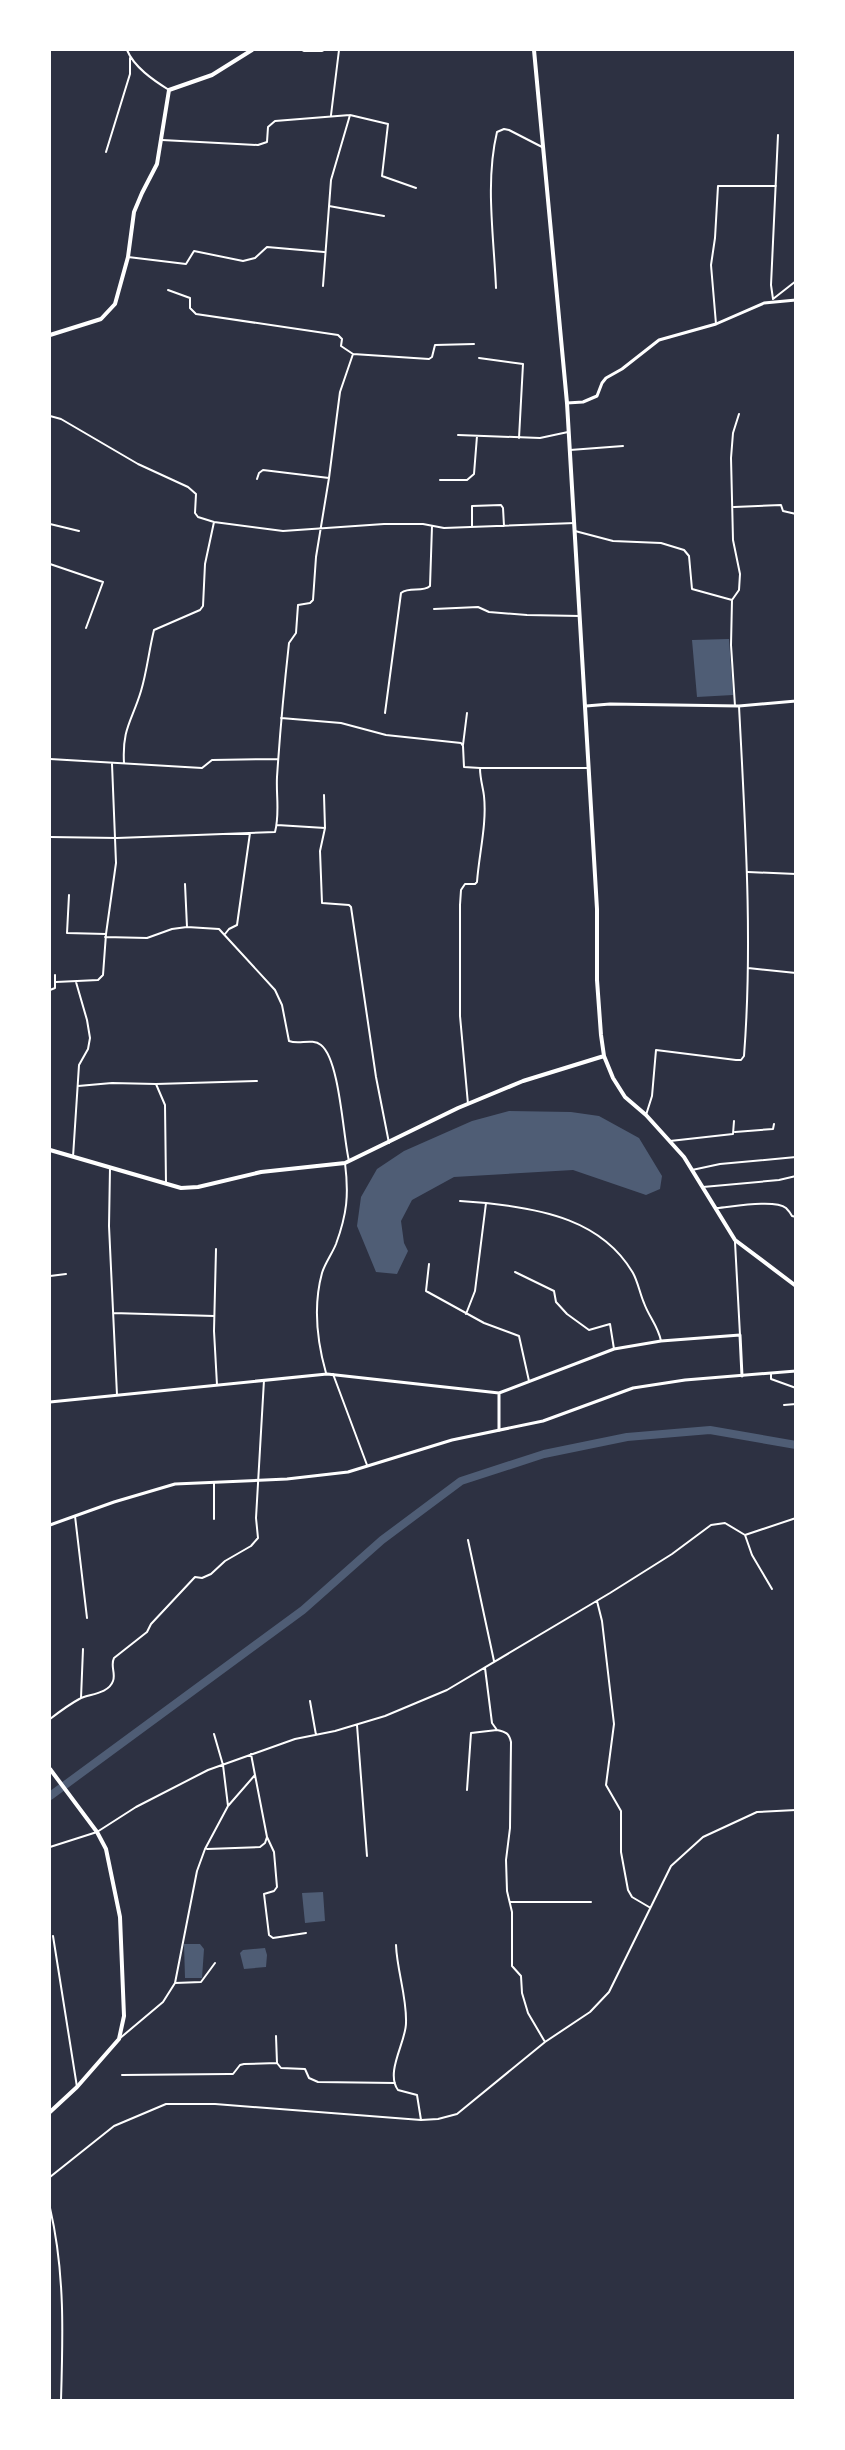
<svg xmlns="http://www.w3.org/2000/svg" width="845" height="2450" font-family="Mulish,sans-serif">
	<rect width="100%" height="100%" fill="#2d3142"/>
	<path fill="#4f5d75" d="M 729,639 L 733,695 L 697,697 L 692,640 Z
		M 509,1111 L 571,1112 L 599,1116 L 639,1138 L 662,1176 L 660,1189 L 646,1195 L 573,1170 L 454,1177 L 412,1200 L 401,1221 L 404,1243 L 408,1251 L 397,1274 L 376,1272 L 357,1226 L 361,1197 L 377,1169 L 404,1151 L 472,1121 Z
		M 323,1892 L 325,1921 L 305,1923 L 302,1893 Z
		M 184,1944 L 200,1944 L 204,1949 L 202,1978 L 185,1978 Z
		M 265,1948 L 267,1955 L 266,1967 L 244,1969 L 240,1953 L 243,1950 Z"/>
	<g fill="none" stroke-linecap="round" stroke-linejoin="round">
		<path stroke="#4f5d75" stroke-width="8" d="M 50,1796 L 303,1610 L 382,1540 L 461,1481 L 544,1454 L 627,1437 L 710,1430 L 796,1445"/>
		<path stroke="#fff" stroke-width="2" d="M 127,50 C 134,67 153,80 169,90
			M 331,115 L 339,50
			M 162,140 L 258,145 L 267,142 L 268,127 L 275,121 L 350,115 L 388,124 L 382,176 L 416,188
			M 106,152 L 130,74 L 130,58
			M 329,206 L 384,216
			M 128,257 L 186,264 L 194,251 L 243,261 L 255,258 L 267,247 L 324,252
			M 323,286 L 331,180 L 350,115
			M 496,288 C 494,238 485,182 497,132 L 504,129 L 509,130 L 544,148
			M 168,290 L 190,298 L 190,308 L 196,314 L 338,335 L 342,339 L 341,346 L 353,354 L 429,359 L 432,357 L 435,345 L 474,344
			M 773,299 L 771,285 L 778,135
			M 773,299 L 796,281
			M 716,324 L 711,265 L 715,238 L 718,186 L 776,186
			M 479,358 L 523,364 L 519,438
			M 50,416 L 61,419 L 138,464 L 188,487 L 196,494 L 195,513 L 198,517 L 214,522 L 283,531 L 384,524 L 423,524 L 444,528 L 575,523
			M 458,435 L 540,438 L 568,432
			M 570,450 L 623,446
			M 257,479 L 259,473 L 263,470 L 329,478
			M 440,480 L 467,480 L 474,474 L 477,436
			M 734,507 L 781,505 L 783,511 L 796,514
			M 50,524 L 79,531
			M 472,527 L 472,506 L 501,505 L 503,508 L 504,526
			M 575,531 L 613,541 L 661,543 L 684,550 L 689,556 L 692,589 L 732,600
			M 50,564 L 103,582 L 86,628
			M 434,609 L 478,607 L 489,612 L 527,615 L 580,616
			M 735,706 L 731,645 L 732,600 L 739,590 L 740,574 L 733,540 L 731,458 L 733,433 L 739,414
			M 385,713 L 401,593 C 410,586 422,593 430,586 L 432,526
			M 281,718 L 341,723 L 386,735 L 461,743 L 463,746 L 464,767 L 480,768
			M 463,745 L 467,713
			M 50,759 L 202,768 L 212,760 L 278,759
			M 124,763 C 122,728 132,721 141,691 C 147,671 149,650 154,630 L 200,610 L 203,606 L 205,564 L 214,522
			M 324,795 L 325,828 L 320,851 L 322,903 L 349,905 L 351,907 L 376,1077 L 389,1143
			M 50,820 L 50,809
			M 277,825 L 325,828
			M 50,837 L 117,838 L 275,832 C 280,813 276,796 277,777 C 280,732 284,688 289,643 L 296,633 L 298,605 L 310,603 L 313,600 L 316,557 L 329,478 L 337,415 L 340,392 L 353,354
			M 748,872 L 796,874
			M 185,884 L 187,927
			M 69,895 L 67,933 L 106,934
			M 225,934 L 229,929 L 237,925 L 250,833
			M 105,937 L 147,938 L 172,929 L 187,927 L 219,929 L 275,990 L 282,1005 L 289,1041 C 299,1045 312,1038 321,1045 C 340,1060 343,1137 349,1161
			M 748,968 L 796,973
			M 56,982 L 98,980 L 103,975 L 106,934 L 116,863 L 112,764
			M 50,990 L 55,988 L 55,975
			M 156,1084 L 257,1081
			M 78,1086 L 112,1083 L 156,1084 L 165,1105 L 166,1184
			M 468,1104 L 460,1016 L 460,905 L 461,890 L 465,884 L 475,884 L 477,882 C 479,854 487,824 484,796 C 483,787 480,779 480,768 L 589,768
			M 646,1115 L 652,1096 L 656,1050 L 736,1060 L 741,1060 L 744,1056 C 753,940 745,823 739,706
			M 735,1132 L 773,1129 L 774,1124
			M 670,1141 L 733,1134 L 734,1121
			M 73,1157 L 79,1065 L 88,1049 L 90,1038 L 87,1020 L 76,982
			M 110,1168 L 109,1226 L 117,1395
			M 692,1170 L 720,1164 L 796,1157
			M 703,1187 L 779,1180 L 796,1176
			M 460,1201 L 486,1203
			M 717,1208 C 731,1207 775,1199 786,1208 C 788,1210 791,1214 792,1216 L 796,1217
			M 735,1242 L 740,1335
			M 216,1249 L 214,1331 L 217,1385
			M 429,1264 L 426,1291 L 484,1323 L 519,1336 L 529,1381
			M 515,1272 L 554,1291 L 556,1302 L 567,1314 L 589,1330 L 610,1324 L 614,1349
			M 50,1276 L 66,1274
			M 113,1313 L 214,1316
			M 466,1314 L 475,1291 L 486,1203 C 542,1209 602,1220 633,1273 C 638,1282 640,1294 644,1303 C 649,1317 658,1326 661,1341
			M 326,1373 C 317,1341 313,1306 322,1273 C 325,1263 332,1254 336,1244 C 347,1214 349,1195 345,1163
			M 771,1373 L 771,1379 L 796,1388
			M 333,1374 L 367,1465
			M 784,1405 L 796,1404
			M 75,1516 L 87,1618
			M 214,1519 L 214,1483
			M 745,1535 L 752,1555 L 772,1589
			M 468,1540 L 494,1661
			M 597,1601 L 602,1621 L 614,1724 L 606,1785 L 621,1811 L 621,1852 L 628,1890 L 632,1897 L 649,1907
			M 485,1668 L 492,1723 L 497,1730 C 506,1732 509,1733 511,1742 L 510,1828 L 506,1860 L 507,1891 L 512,1912 L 512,1966 L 521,1976 L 522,1993 L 528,2013 L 545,2042
			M 81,1698 L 83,1649
			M 310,1701 L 316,1735
			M 50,1719 C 59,1712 70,1704 81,1698 C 91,1694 109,1693 113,1681 C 116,1673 110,1666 114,1658 L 147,1632 L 151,1624 L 195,1577 L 202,1578 L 211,1574 L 225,1561 L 251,1546 L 258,1538 L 256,1518 L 264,1380
			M 357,1725 L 367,1856
			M 214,1734 L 223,1765 L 228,1806
			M 467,1790 L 471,1733 L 497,1730
			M 267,1837 L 274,1852 L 277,1887 L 274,1891 L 264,1894 L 269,1935 L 273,1938 L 306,1933
			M 50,1847 L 97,1832 L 136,1807 L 208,1770 L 295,1739 L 335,1731 L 385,1716 L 447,1690 L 610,1593 L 672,1554 L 711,1525 L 725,1523 L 745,1535 L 796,1518
			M 207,1849 L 260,1847 L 265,1843 L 267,1837 L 255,1775
			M 510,1902 L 591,1902
			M 53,1936 L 77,2087
			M 396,1945 C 397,1971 407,1997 406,2023 C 406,2042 385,2072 398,2090 L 417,2095 L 421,2120
			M 175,1983 L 201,1982 L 215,1963
			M 276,2036 L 277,2063 L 281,2068 L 305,2069 L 309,2078 L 318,2082 L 395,2083
			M 119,2039 L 163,2002 L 175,1983 L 197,1871 L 205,1849 L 228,1806 L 255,1775 L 251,1754
			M 122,2075 L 229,2074 L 233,2074 L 240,2065 L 244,2064 L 277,2063
			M 50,2177 L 114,2126 L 166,2104 L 215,2104 L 421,2120 L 438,2119 L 457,2114 L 545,2042 L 590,2012 L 609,1992 L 671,1866 L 703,1837 L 757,1812 L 796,1810
			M 50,2208 C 65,2272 63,2336 61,2400"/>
		<path stroke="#fff" stroke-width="3" d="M 567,403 L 583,402 L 597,396 L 602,383 L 606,378 L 622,369 L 659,340 L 716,324 L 764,303 L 796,300
			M 586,706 L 610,704 L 739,706 L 796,701
			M 50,1402 L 327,1374 L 499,1393 L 614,1349 L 661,1341 L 740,1335 L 742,1376
			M 499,1430 L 499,1393"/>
		<path stroke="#fff" stroke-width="3" d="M 50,1525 L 114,1502 L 175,1484 L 287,1479 L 348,1472 L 452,1440 L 543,1421 L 633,1388 L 685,1380 L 796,1371"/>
		<path stroke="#fff" stroke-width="4" d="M 304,50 L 322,50
			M 534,50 L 567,403 L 597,909 L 597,980 L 601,1035 L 604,1056 L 613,1078 L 625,1097 L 646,1115 L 684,1157 L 735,1240 L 796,1286
			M 50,335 L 101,319 L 115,304 L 128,257 L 134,212 L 142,193 L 157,164 L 169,90 L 212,75 L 252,50
			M 50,1150 L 181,1188 L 198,1187 L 261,1172 L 345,1163 L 458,1108 L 523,1081 L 604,1056
			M 50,1769 L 97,1832 L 106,1849 L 120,1917 L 124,2016 L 119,2039 L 77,2087 L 50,2112"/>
	</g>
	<rect width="845" height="2450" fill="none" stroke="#ffffff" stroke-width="102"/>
</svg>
